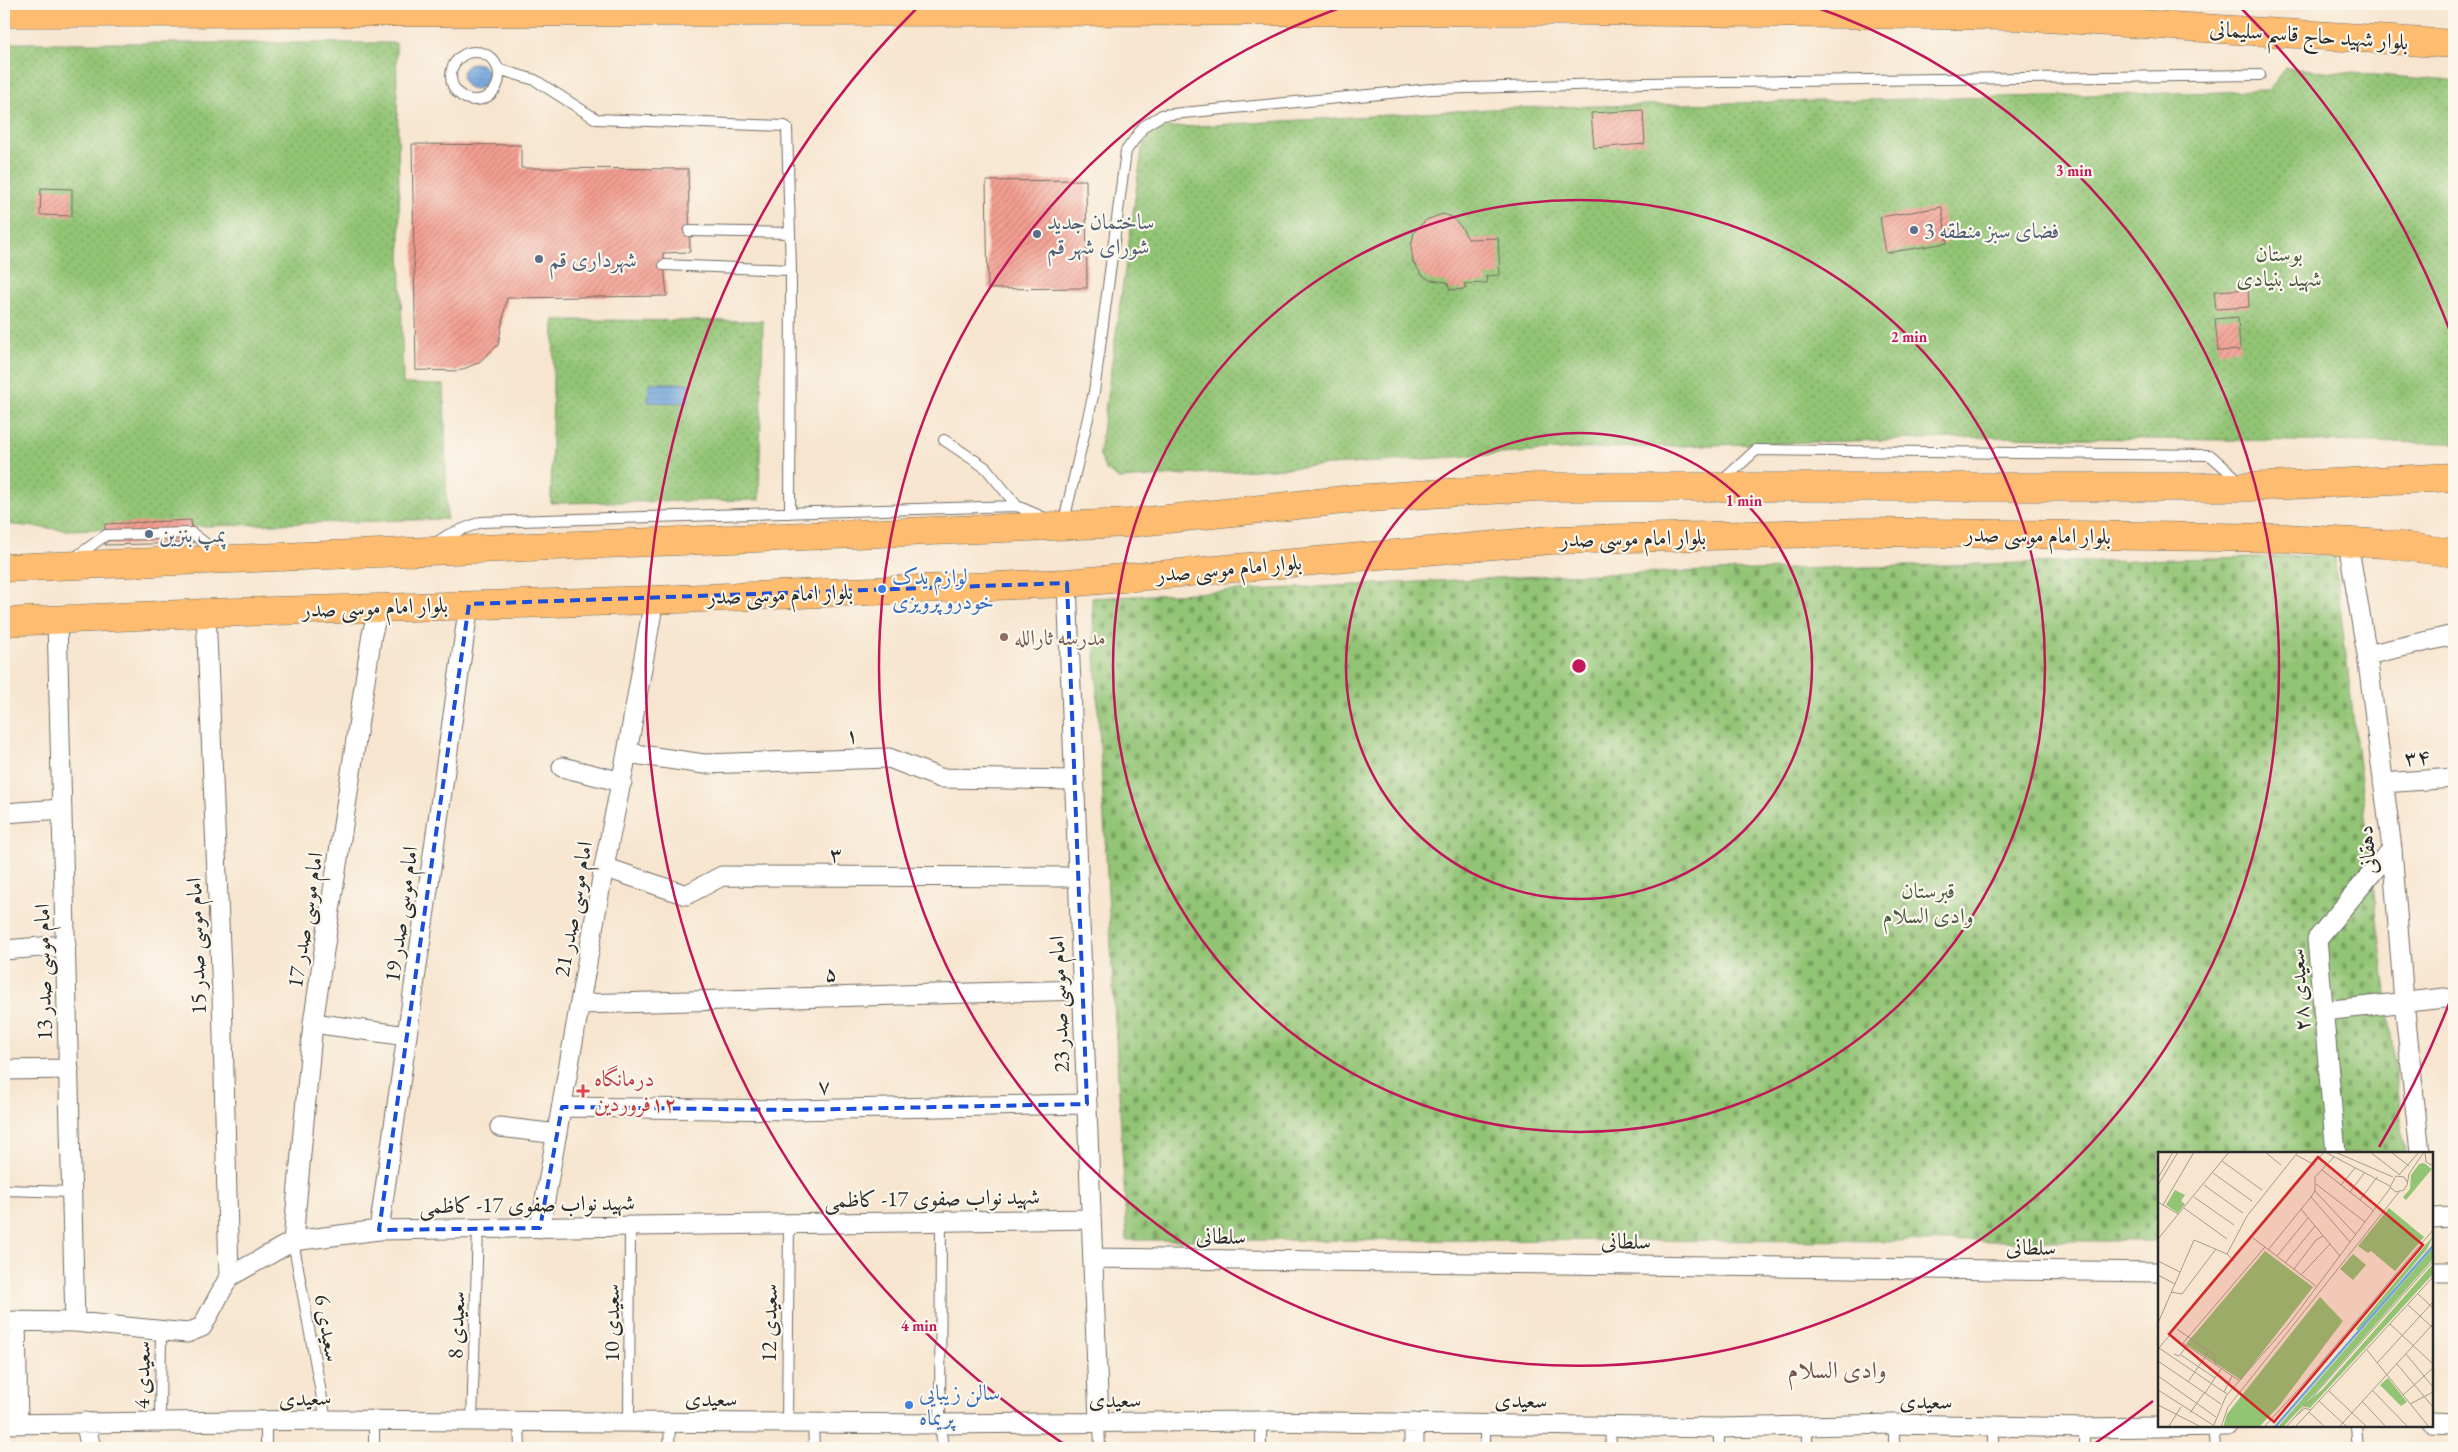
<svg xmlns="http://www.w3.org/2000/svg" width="2458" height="1452" font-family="'EB Garamond',Amiri,serif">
	<defs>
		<pattern id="cemetery-stones" width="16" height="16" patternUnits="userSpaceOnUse" patternTransform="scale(1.25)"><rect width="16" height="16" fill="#92c474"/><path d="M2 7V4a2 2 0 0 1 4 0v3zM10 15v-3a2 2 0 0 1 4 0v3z" fill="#779f5f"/></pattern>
		<pattern id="park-dots" width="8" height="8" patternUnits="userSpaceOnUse" patternTransform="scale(1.25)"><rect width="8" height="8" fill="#92c474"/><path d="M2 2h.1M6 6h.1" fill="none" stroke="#779f5f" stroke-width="1.8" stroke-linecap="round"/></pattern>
		<pattern id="water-rules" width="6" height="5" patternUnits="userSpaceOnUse" patternTransform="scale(1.25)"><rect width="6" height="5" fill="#70a4dd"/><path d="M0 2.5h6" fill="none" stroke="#5c86b3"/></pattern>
		<pattern id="building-hatch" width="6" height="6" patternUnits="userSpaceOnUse" patternTransform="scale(1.25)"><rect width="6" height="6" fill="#f49f92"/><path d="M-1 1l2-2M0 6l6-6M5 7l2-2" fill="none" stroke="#c68277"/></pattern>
	</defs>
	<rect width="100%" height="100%" fill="#fbf7ec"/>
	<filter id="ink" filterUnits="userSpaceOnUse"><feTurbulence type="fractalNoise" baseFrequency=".02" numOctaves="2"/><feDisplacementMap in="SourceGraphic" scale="10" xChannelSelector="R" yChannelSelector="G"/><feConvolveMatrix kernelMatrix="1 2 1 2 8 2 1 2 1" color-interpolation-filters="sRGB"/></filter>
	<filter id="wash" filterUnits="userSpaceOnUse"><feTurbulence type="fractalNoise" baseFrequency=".0096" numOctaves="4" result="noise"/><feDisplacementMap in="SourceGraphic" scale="20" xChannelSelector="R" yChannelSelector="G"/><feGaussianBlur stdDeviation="1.12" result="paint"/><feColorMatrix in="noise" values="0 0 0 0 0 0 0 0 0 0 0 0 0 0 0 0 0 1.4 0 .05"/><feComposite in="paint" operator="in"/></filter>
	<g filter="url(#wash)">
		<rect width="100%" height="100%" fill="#f7e5cf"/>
		<path fill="url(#cemetery-stones)" stroke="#5e7850" d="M 2334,555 L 2405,1153 L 2159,1153 L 2159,1241 L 1127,1240 L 1092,598 L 1559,575 Z"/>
		<path fill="url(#park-dots)" stroke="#5e7850" d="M 4,43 L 396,43 L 403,384 L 444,385 L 447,519 L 67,530 L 4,524 Z
			M 2286,68 L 2454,81 L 2454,443 L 1988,437 L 1576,449 L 1119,479 L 1105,469 L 1099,453 L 1142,149 L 1150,135 L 1163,128 L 1508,108 L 2268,91 Z
			M 554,320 L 763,321 L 759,500 L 551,503 Z"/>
		<path fill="url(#water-rules)" stroke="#4e6884" d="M462 76a13 13 0 1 1 26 0a13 13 0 1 1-26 0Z
			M 649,383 L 689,383 L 689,403 L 648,402 Z"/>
		<g id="blocks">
			<path fill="url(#building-hatch)" d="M 1643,110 L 1645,144 L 1594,148 L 1591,113 Z
				M 412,144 L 521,145 L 521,168 L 688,169 L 690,252 L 663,253 L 667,296 L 507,298 L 498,345 L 478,363 L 458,371 L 416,370 Z
				M 1086,180 L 1087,288 L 988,289 L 986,181 Z
				M 41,188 L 72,189 L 72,216 L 40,215 Z
				M 1942,207 L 1947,243 L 1886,253 L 1880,217 Z
				M 1443,214 L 1452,217 L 1462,228 L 1468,239 L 1498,238 L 1500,275 L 1486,276 L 1487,283 L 1464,284 L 1466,289 L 1450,290 L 1447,282 L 1430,280 L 1422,275 L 1413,262 L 1411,247 L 1414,232 L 1426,220 Z
				M 2248,289 L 2249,307 L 2216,309 L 2214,291 Z
				M 2238,317 L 2240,350 L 2218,351 L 2215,319 Z
				M 191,520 L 193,543 L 105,545 L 105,524 Z"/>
		</g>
	</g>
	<g filter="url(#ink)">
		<use href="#blocks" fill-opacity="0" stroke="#726c64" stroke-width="1"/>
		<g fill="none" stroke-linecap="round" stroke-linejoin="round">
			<g stroke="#726c64" stroke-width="12">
				<path id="service" d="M451 76a24 24 0 1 1 48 0a24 24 0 1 1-48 0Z
					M 498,69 L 535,80 L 596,119 L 785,126 L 787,128 L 791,270 L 790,513
					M 689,231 L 790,233
					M 664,265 L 791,270
					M 944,440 L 986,468 L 1017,506
					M 1721,482 L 1756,450 L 2210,455 L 2241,482
					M 1063,525 L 1094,392 L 1126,151 L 1144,126 L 1162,115 L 1431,89 L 1645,83 L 2260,75
					M 434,544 L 448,535 L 481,522 L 1017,506 L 1045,518
					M 74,558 L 106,535 L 192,533 L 219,554
					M 4,1190 L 72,1192
					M 941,1221 L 940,1424 L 943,1448
					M 293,1241 L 326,1420
					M 374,1420 L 374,1448
					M 160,1421 L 161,1330
					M 629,1421 L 630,1226
					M 1261,1421 L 1261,1448
					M 472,1422 L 478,1229
					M 787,1422 L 789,1224
					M 1099,1422 L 1100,1448
					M 266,1423 L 266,1448
					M 519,1423 L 520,1448
					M 813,1423 L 814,1448
					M 1485,1424 L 1485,1448
					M 1610,1425 L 1611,1448
					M 2213,1426 L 2215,1448
					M 2356,1426 L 2358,1448
					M 1807,1427 L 1807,1448
					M 1719,1428 L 1719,1448
					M 2084,1428 L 2084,1448
					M 669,1448 L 670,1422
					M 1894,1448 L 1894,1424
					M 1993,1448 L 1993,1426"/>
			</g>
			<g stroke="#726c64" stroke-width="21">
				<path id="minor" d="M 2348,543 L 2367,655 L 2392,849 L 2404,1002 L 2420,1153
					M 1067,583 L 1099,1422
					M 206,613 L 222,994 L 229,1277
					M 57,620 L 75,1322
					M 2367,655 L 2454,635
					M 627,753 L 704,764 L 889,758 L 940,778 L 1075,780
					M 562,767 L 622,782
					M 2383,783 L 2454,778
					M 4,813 L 62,809
					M 604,867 L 686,895 L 722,876 L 1078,877
					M 4,950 L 66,945
					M 580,1004 L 1082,990
					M 2323,1011 L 2454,997
					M 313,1023 L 407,1036
					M 4,1070 L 69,1069
					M 562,1107 L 791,1110 L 1087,1104
					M 500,1127 L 557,1134
					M 2336,1153 L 2317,939 L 2392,849
					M 2432,1218 L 2454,1217
					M 540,1228 L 604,867 L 627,753 L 654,600
					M 379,1230 L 469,604
					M 293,1241 L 313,1023 L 372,634 L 379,607
					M 1093,1258 L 2159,1272
					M 2432,1272 L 2454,1272
					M 4,1321 L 75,1322 L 187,1333 L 202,1327 L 229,1277 L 293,1241 L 379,1230 L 1091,1219
					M 16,1321 L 18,1424
					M 85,1422 L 91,1448
					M 2432,1422 L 2454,1423
					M 4,1424 L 326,1420 L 940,1424 L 1261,1421 L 1719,1428 L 1894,1424 L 2084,1428 L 2227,1426
					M 1414,1448 L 1414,1423"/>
			</g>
			<g stroke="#726c64" stroke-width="29">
				<path id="primary" d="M 4,13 L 1585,11 L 2015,16 L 2454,44
					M 4,568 L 1130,523 L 1353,499 L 1536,487 L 2248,487 L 2454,477
					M 4,622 L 206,613 L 654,600 L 1067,583 L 1551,540 L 1864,532 L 2285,538 L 2386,544 L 2454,553"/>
			</g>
			<use href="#service" stroke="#fff" stroke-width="10"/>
			<use href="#minor" stroke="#fff" stroke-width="19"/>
			<use href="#primary" stroke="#fdbc6f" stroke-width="28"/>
		</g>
	</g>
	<path fill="none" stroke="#1d4ed8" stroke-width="4" stroke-dasharray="10 6" stroke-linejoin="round" d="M 1067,583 L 1087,1104 L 791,1110 L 562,1107 L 540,1228 L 379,1230 L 469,604 Z"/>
	<g fill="none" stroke="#c2185b" stroke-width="2.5">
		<circle cx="1579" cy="666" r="233"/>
		<circle cx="1579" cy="666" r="466"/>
		<path d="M1807 4A700 700 0 1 1 1351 4"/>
		<path d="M2453 993A933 933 0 0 1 2379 1147M2153 1401A933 933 0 0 1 2094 1444M1064 1444A933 933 0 0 1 919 6M2239 6A933 933 0 0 1 2453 339"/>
	</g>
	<g fill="#5c6f8a" stroke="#fbf7ec" stroke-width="2">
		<circle cx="1914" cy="230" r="5"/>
		<circle cx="1037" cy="234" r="5"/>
		<circle cx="539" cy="259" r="5"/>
		<circle cx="149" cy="534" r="5"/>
	</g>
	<g fill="#3f7fe0" stroke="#fbf7ec" stroke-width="2">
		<circle cx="882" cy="589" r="5"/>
		<circle cx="909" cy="1405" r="5"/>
	</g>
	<circle fill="#8d6e63" stroke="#fbf7ec" stroke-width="2" cx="1004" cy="637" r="5"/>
	<path fill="#e0444e" stroke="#fbf7ec" stroke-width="2" d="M580.5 1083.5h5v5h5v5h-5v5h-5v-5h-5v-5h5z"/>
	<g text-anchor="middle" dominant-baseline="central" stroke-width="4.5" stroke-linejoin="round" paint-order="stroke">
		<g font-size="22" fill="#2b2b2b" stroke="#fbf7ec">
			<text transform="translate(2309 35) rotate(4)">بلوار شهید حاج قاسم سلیمانی</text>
			<text transform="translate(2038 535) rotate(1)">بلوار امام موسی صدر</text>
			<text transform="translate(1633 538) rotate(-1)">بلوار امام موسی صدر</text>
			<text transform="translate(1229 568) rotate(-5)">بلوار امام موسی صدر</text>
			<text transform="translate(780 594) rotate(-2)">بلوار امام موسی صدر</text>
			<text transform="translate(375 607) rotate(-2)">بلوار امام موسی صدر</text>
			<text transform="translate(852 735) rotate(-2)">۱</text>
			<text transform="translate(2417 757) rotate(-5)">۳۴</text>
			<text transform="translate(2367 850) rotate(-96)">دهقانی</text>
			<text x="836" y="853">۳</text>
			<text transform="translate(573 909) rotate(-80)">امام موسی صدر 21</text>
			<text transform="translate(401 914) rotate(-82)">امام موسی صدر 19</text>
			<text transform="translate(305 920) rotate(-81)">امام موسی صدر 17</text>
			<text transform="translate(196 946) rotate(-92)">امام موسی صدر 15</text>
			<text transform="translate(43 972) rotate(-91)">امام موسی صدر 13</text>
			<text transform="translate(831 973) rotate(-2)">۵</text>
			<text transform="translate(2299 990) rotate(-94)">سعیدی ۲۸</text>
			<text transform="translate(1059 1004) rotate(-92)">امام موسی صدر 23</text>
			<text transform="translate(824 1086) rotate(-1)">۷</text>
			<text transform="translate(932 1198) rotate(-1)">شهید نواب صفوی 17- کاظمی</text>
			<text transform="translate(527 1204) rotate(-1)">شهید نواب صفوی 17- کاظمی</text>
			<text transform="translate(1221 1236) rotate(1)">سلطانی</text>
			<text transform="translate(1626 1241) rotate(1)">سلطانی</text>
			<text transform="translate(2031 1247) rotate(1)">سلطانی</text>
			<text transform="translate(611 1323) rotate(-90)">سعیدی 10</text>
			<text transform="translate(769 1323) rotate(-89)">سعیدی 12</text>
			<text transform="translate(456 1325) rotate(-88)">سعیدی 8</text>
			<text transform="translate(328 1328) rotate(80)">سعیدی 6</text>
			<text transform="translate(142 1375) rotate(-89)">سعیدی 4</text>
			<text transform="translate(305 1398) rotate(-2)">سعیدی</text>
			<text x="711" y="1398">سعیدی</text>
			<text x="1115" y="1399">سعیدی</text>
			<text transform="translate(1521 1400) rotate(1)">سعیدی</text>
			<text transform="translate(1926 1401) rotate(1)">سعیدی</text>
		</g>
		<g font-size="22" fill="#4e5e75" stroke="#fbf7ec" text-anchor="start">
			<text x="1047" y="221">ساختمان جدید<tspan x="1047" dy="25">شورای شهر قم</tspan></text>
			<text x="1924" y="230">فضای سبز منطقه 3</text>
			<text x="549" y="259">شهرداری قم</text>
			<text x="159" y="534">پمپ بنزین</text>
		</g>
		<g font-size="22" fill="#4a5941" stroke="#fbf7ec">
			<text x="2279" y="253">بوستان<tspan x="2279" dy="25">شهید بنیادی</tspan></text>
			<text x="1928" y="890">قبرستان<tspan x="1928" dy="25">وادی السلام</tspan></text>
		</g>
		<g font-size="22" fill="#366cbe" stroke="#fbf7ec" text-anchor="start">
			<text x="892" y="576">لوازم یدک<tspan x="892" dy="25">خودرو پرویزی</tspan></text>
			<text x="919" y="1392">سالن زیبایی<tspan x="919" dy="25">پریماه</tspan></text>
		</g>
		<g font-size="22" fill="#785e54" stroke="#fbf7ec" text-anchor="start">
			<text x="1014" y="637">مدرسه ثارالله</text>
		</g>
		<g font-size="22" fill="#be3a42" stroke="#fbf7ec" text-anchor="start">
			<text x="594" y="1078">درمانگاه<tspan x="594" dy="25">١٢فروردین</tspan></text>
		</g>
		<g font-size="24" fill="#71544f" stroke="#fbf7ec">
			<text x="1837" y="1369">وادی السلام</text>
		</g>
	</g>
	<g transform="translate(2158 1152)">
		<rect width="275" height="275" fill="#f7e5cf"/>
		<path d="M 275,84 L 269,97 L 200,179 L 198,177 ZM 275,96 L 275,107 L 160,238 L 125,275 L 120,275 ZM 275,112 L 275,122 L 152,256 L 144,254 L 164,238 Z" fill="#92c474"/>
		<path d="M 107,99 L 155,135 L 83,228 L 28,192 Z" fill="#92c474"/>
		<path d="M 266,11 L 274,17 L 248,48 L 245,45 L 252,37 L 253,23 L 261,12 ZM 17,38 L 27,43 L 23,49 L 27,52 L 20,61 L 8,53 ZM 231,56 L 266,85 L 237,119 L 213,99 L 210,101 L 200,94 ZM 195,102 L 208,113 L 195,128 L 182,117 ZM 162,145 L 185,169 L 121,254 L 101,275 L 65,275 L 69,262 ZM 230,226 L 249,250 L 243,254 L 222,233 Z" fill="#92c474"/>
		<path fill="none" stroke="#70a4dd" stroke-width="2.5" d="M 117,275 L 275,94"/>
		<path fill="none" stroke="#a59b8d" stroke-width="1" d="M 107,0 L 123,13M 167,0 L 232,34M 177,0 L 235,25M 212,0 L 242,23M 233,0 L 251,14M 267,0 L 268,10 L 275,14M 138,3 L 157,13M 64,9 L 104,38M 164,18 L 216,59M 55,21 L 94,49M 241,23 L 261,0M 0,26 L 15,0M 249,30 L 246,25 L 238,24 L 232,35 L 238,40 L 246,38 L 249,33 L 251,22 L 266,0M 158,32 L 207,70M 0,33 L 20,0M 46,33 L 85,61M 183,33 L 197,16M 157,39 L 198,83M 192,40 L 207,20M 36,45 L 76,73M 153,45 L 192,90M 202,48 L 219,25M 0,50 L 20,62M 5,53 L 36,0M 26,56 L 69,87M 143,57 L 182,104M 95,86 L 158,134M 0,87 L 71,0M 110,98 L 153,45 L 157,39 L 157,25 L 176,5M 69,102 L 89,64 L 140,0M 119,104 L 150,66M 0,109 L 22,120M 127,111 L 157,74M 136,117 L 158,88 L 165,84M 0,123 L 17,132M 143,123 L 172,92M 13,140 L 24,142 L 58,97M 260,142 L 275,156M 250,153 L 275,176M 0,171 L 36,88 L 69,102 L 76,109M 232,172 L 275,212M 19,177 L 56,203 L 58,213M 1,196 L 69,242M 0,197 L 166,0M 209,198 L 271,275M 16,202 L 21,204 L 29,194M 248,202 L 275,235M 23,203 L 57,226M 0,209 L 63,252M 219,211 L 275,150M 239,212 L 275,255M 0,224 L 58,265M 82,229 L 25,191 L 107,95M 30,230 L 51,199M 0,238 L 55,273M 214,238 L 250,275M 171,239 L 209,275M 66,240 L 74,224M 47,241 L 63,217M 245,243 L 275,216M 161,249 L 189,275M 204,249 L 228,275M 252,252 L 275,240M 0,253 L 43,275M 151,260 L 167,275M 32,261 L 46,241M 137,265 L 147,256 L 153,258M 11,274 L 23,255M 55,275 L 68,244 L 131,172 L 233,35M 63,275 L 70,255 L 241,40M 106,275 L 141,237 L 275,78M 128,275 L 275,109M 137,275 L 275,125M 181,275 L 275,172"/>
		<path fill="#d62828" fill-opacity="0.15" stroke="#d62828" stroke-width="2.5" d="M 160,5 L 265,93 L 116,270 L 11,182 Z"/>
		<rect width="275" height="275" fill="none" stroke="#2b2b2b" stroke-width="2.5"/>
	</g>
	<circle cx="1579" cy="666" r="8" fill="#c2185b" stroke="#fbf7ec" stroke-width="2.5"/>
	<g font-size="15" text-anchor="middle" font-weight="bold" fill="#c2185b" stroke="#fbf7ec" stroke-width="4.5" stroke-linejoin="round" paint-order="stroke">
		<text x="2074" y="176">3 min</text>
		<text x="1909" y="342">2 min</text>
		<text x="1744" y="506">1 min</text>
		<text x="919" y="1331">4 min</text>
	</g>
	<rect width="2458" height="1452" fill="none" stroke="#fbf7ec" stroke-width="20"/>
</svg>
